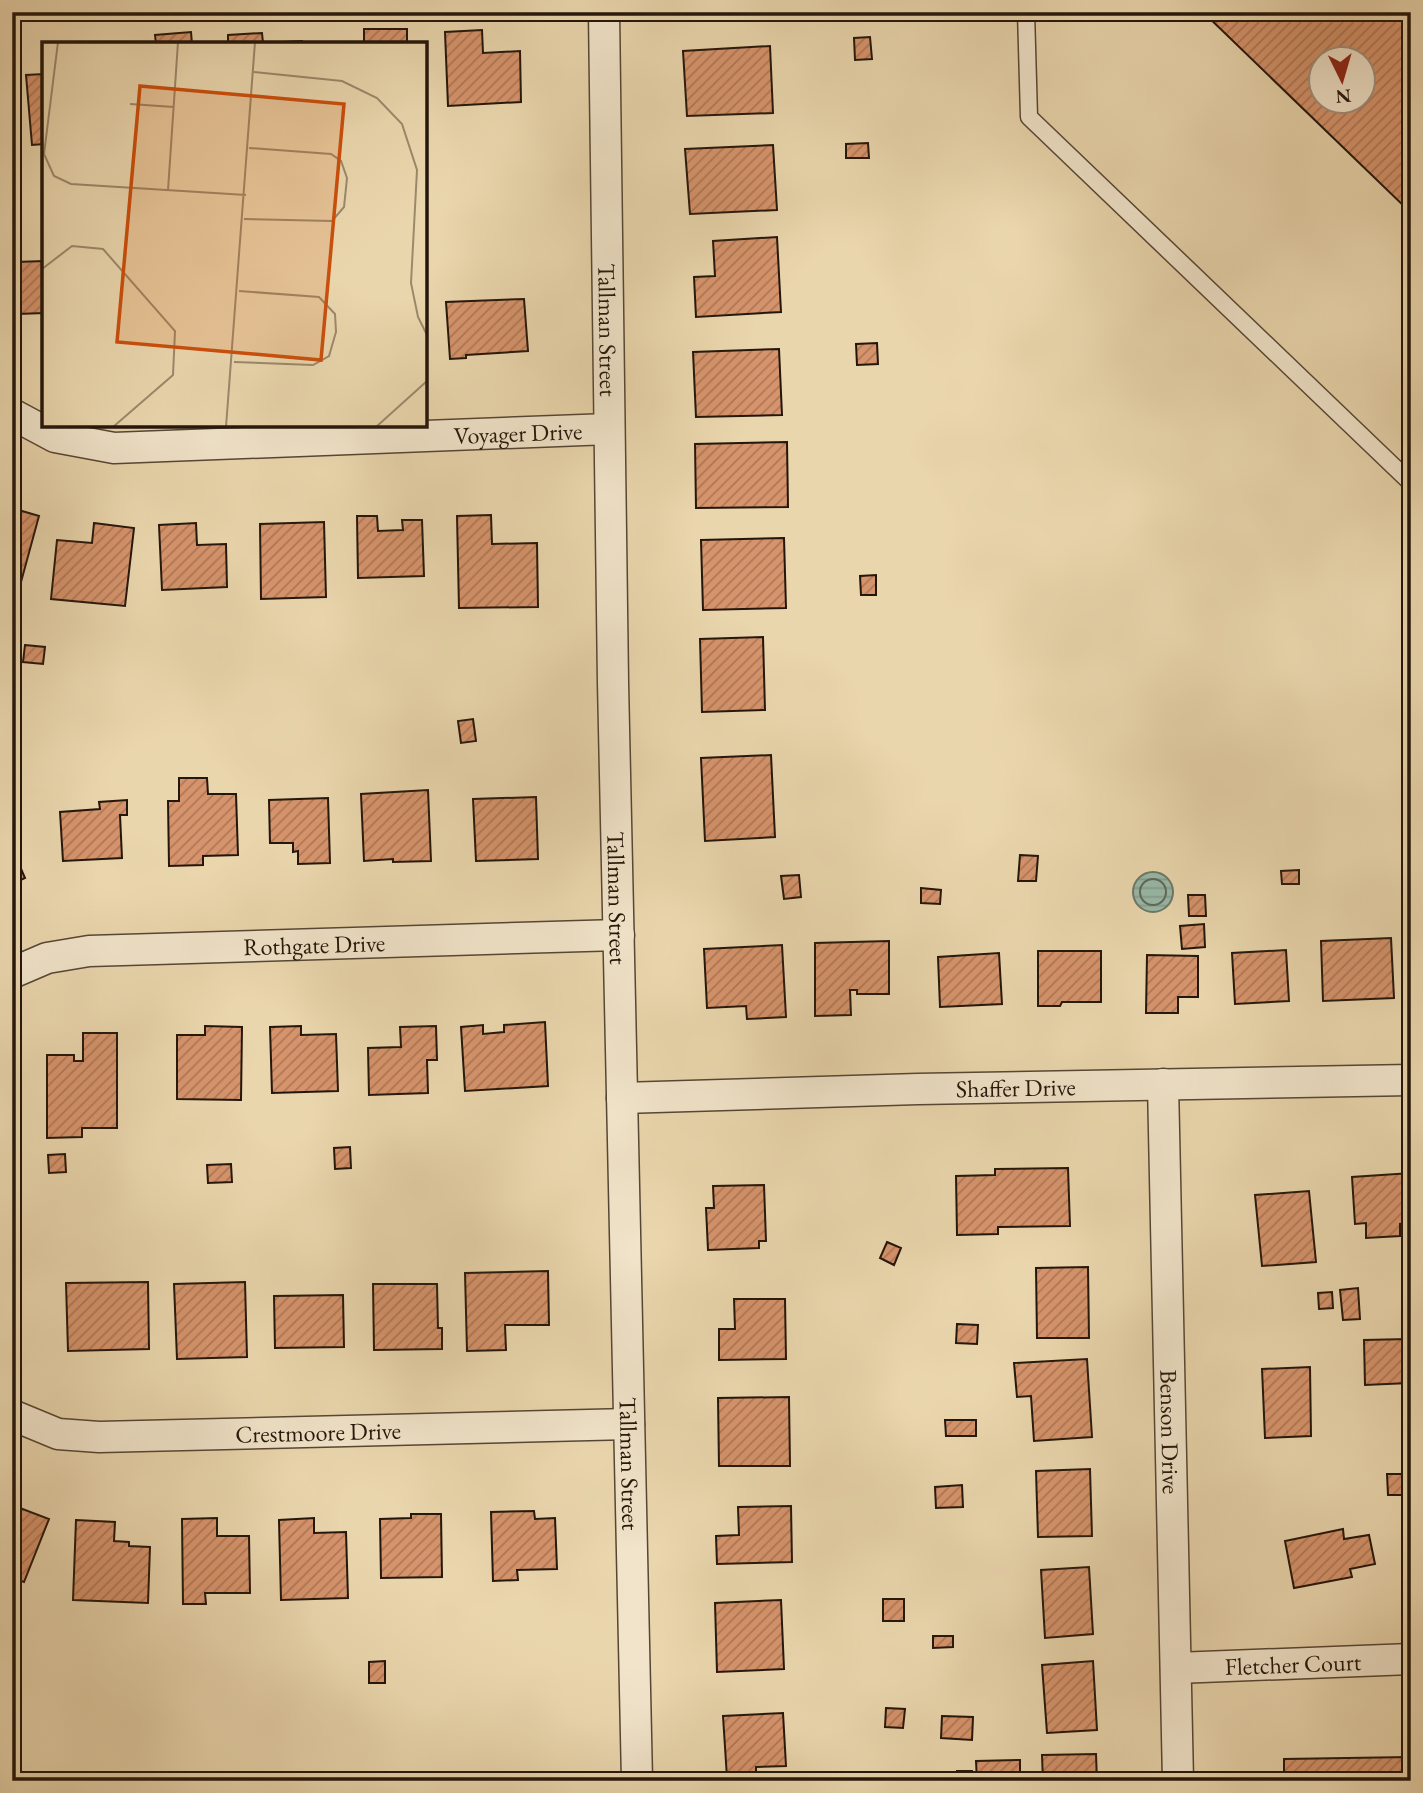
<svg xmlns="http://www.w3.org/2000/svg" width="1423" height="1793" font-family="'EB Garamond',serif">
	<defs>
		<pattern id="water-rules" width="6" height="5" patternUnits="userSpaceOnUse" patternTransform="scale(1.75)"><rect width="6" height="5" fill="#98b9a9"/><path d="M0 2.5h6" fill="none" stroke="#839e90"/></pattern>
		<pattern id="building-hatch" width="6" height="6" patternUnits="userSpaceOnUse" patternTransform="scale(1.75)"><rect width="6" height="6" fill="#d7946c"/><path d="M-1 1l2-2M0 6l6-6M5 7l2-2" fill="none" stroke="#ae7857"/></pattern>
	</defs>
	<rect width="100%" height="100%" fill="#ead6ad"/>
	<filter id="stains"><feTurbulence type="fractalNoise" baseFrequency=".00286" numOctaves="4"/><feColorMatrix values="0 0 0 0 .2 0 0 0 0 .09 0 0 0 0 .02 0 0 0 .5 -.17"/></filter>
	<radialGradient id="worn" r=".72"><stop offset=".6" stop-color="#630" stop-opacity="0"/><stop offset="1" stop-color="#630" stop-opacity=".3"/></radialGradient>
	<path fill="url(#water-rules)" stroke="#6a786a" stroke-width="2" d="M1133 892a20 20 0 1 1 40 0a20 20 0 1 1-40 0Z"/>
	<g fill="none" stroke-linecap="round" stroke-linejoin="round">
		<path stroke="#5e685a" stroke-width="2" d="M1140 892a13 13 0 1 1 26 0a13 13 0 1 1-26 0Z"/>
	</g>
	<path fill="url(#building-hatch)" stroke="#24160b" stroke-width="2" fill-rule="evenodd" d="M 693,12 L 783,12 L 783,16 L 693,19 Z
		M 1203,12 L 1411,12 L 1411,213 ZM 1322,60 L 1364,60 L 1364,102 L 1322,102 Z
		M 364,29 L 407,29 L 407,44 L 364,44 Z
		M 482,30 L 483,53 L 520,51 L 521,102 L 448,106 L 445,32 Z
		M 191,32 L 192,44 L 156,44 L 155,35 Z
		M 262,33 L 263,43 L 302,41 L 302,44 L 228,44 L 228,35 Z
		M 870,37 L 872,59 L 855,60 L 854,38 Z
		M 770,46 L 773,113 L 687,116 L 683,51 Z
		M 44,74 L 44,144 L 32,145 L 26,75 Z
		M 868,143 L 869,158 L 846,158 L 846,144 Z
		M 773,145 L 777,210 L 690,214 L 685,149 Z
		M 777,237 L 781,312 L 696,317 L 694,277 L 715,276 L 713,241 Z
		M 44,261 L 44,313 L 18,314 L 16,262 Z
		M 524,299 L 528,351 L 466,355 L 466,358 L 450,359 L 446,302 Z
		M 877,343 L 878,364 L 857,365 L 856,344 Z
		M 779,349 L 782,415 L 696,417 L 693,352 Z
		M 787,442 L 788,507 L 696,508 L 695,444 Z
		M 12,508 L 39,516 L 12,615 Z
		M 491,515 L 492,544 L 537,543 L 538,607 L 459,608 L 457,516 Z
		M 357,516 L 377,516 L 378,531 L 403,530 L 402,520 L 422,520 L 424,576 L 358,578 Z
		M 324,522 L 326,597 L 261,599 L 260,524 Z
		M 94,523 L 134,528 L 125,606 L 51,599 L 57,540 L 92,543 Z
		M 196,523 L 197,545 L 226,544 L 227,587 L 162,590 L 159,525 Z
		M 784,538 L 786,608 L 703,610 L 701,540 Z
		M 876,575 L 876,595 L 861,595 L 860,576 Z
		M 763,637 L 765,710 L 702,712 L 700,639 Z
		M 25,645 L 45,647 L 43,664 L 23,662 Z
		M 473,719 L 476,741 L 461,743 L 458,721 Z
		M 771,755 L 775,837 L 705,841 L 701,758 Z
		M 179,778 L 207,778 L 208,794 L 236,794 L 238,855 L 203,856 L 203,865 L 169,866 L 168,801 L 179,801 Z
		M 428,790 L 431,861 L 393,862 L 393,859 L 364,861 L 361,794 Z
		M 536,797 L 538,859 L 476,861 L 473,799 Z
		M 328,798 L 330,863 L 298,864 L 298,851 L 293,852 L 293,843 L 270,843 L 269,800 Z
		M 127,800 L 127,815 L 120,815 L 122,858 L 63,861 L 60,812 L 100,809 L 99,802 Z
		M 12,848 L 25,878 L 12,884 Z
		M 1020,855 L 1038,856 L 1036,881 L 1018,881 Z
		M 1299,870 L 1299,884 L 1282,884 L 1281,871 Z
		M 799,875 L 801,897 L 784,899 L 781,876 Z
		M 921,888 L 941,890 L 940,904 L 921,903 Z
		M 1188,895 L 1205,895 L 1206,916 L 1189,916 Z
		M 1204,924 L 1205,947 L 1182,949 L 1180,926 Z
		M 1391,938 L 1394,998 L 1323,1001 L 1321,941 Z
		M 889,941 L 889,994 L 857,994 L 857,990 L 850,990 L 851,1015 L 815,1016 L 815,943 Z
		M 782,945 L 786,1017 L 747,1019 L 746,1006 L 707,1008 L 704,949 Z
		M 1286,950 L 1289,1001 L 1235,1004 L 1232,953 Z
		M 1038,951 L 1101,951 L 1101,1002 L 1062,1002 L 1060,1006 L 1038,1006 Z
		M 999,953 L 1002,1004 L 940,1007 L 938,957 Z
		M 1147,955 L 1198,956 L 1198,997 L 1178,997 L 1178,1013 L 1146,1013 Z
		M 545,1022 L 548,1086 L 465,1091 L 461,1027 L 483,1025 L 483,1034 L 504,1032 L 504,1025 Z
		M 205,1026 L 242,1027 L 241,1100 L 177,1099 L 177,1035 L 205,1035 Z
		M 301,1026 L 301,1035 L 336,1034 L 338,1091 L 272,1093 L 270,1027 Z
		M 436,1026 L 437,1060 L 427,1060 L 428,1093 L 369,1095 L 368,1048 L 401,1047 L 400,1027 Z
		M 83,1033 L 117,1033 L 117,1128 L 82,1128 L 82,1137 L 47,1138 L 47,1055 L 74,1055 L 74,1061 L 83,1061 Z
		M 350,1147 L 351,1168 L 335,1169 L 334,1148 Z
		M 65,1154 L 66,1172 L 49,1173 L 48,1155 Z
		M 231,1164 L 232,1182 L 208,1183 L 207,1165 Z
		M 1068,1168 L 1070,1226 L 998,1227 L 998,1234 L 957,1235 L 956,1176 L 995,1175 L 995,1169 Z
		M 1411,1173 L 1411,1223 L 1400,1224 L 1400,1236 L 1366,1238 L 1366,1223 L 1355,1224 L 1352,1177 Z
		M 764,1185 L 766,1241 L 759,1241 L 759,1248 L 708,1250 L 706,1208 L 714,1208 L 713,1186 Z
		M 1309,1191 L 1316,1262 L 1262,1266 L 1255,1195 Z
		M 887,1242 L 901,1248 L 894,1265 L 880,1258 Z
		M 1088,1267 L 1089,1338 L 1037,1338 L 1036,1268 Z
		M 548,1271 L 549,1325 L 505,1325 L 506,1350 L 467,1351 L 465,1273 Z
		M 148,1282 L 149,1349 L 68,1351 L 66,1283 Z
		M 245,1282 L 247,1357 L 177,1359 L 174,1284 Z
		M 373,1284 L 437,1284 L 438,1328 L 442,1328 L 442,1349 L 374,1350 Z
		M 1358,1288 L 1360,1319 L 1343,1320 L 1340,1290 Z
		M 1332,1292 L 1333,1308 L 1319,1309 L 1318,1293 Z
		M 343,1295 L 344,1347 L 275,1348 L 274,1296 Z
		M 734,1299 L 785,1299 L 786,1359 L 719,1360 L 719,1329 L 735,1329 Z
		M 957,1324 L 978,1325 L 977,1344 L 956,1343 Z
		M 1408,1339 L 1409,1383 L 1365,1385 L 1364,1340 Z
		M 1087,1359 L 1092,1437 L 1034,1441 L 1031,1396 L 1017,1397 L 1014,1363 Z
		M 1310,1367 L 1311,1436 L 1265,1438 L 1262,1369 Z
		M 789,1397 L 790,1466 L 719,1466 L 718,1398 Z
		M 945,1420 L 976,1420 L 976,1436 L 946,1436 Z
		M 1090,1469 L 1092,1536 L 1038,1537 L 1036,1471 Z
		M 1387,1474 L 1404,1474 L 1404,1495 L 1388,1495 Z
		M 962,1485 L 963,1507 L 936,1508 L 935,1487 Z
		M 12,1505 L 49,1519 L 24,1582 L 12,1578 Z
		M 791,1506 L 792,1562 L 717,1564 L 716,1536 L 739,1535 L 738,1507 Z
		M 534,1511 L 535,1519 L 555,1518 L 557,1569 L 517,1570 L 518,1580 L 493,1581 L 491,1512 Z
		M 411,1514 L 441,1514 L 442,1577 L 381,1578 L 380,1519 L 411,1518 Z
		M 217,1518 L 217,1536 L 249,1536 L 250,1593 L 205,1593 L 206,1604 L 183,1604 L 182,1519 Z
		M 314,1518 L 314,1533 L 346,1532 L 348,1598 L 281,1600 L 279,1520 Z
		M 76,1520 L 115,1522 L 114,1541 L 129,1542 L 129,1546 L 150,1547 L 148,1603 L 73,1600 Z
		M 1343,1529 L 1344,1539 L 1369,1535 L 1375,1564 L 1350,1569 L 1352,1577 L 1294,1588 L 1285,1541 Z
		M 1089,1567 L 1093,1634 L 1045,1638 L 1041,1570 Z
		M 883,1599 L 904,1599 L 904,1621 L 883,1621 Z
		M 781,1600 L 784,1669 L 717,1672 L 715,1603 Z
		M 933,1636 L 953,1636 L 953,1647 L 933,1648 Z
		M 385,1661 L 385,1683 L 369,1683 L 369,1662 Z
		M 1093,1661 L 1097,1730 L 1047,1733 L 1042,1665 Z
		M 886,1708 L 905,1709 L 903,1728 L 885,1727 Z
		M 783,1713 L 786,1766 L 756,1767 L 756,1776 L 727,1778 L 723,1716 Z
		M 942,1716 L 973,1717 L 972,1740 L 941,1738 Z
		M 1096,1754 L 1097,1781 L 1043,1781 L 1042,1755 Z
		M 1409,1757 L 1409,1781 L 1284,1781 L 1284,1759 Z
		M 1020,1760 L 1020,1781 L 977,1781 L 976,1761 Z
		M 957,1771 L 972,1771 L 972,1781 L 957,1781 Z"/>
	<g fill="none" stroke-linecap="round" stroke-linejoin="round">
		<g stroke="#564634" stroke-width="19">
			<path id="lane" d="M 1026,12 L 1029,117 L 1411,483"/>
		</g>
		<g stroke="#564634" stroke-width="33">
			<g id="street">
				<path id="s1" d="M 604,12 L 613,683 L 637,1781"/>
				<path id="s2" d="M 12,414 L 55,437 L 114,448 L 609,429"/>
				<path id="s3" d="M 12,973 L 47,958 L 89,951 L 619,935"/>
				<path id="s4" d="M 1163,1084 L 1178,1781"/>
				<path id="s5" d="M 622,1098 L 918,1089 L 1411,1080"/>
				<path id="s6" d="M 12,1415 L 58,1434 L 99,1437 L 629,1424"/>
				<path id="s7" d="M 1176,1668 L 1411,1659"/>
			</g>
		</g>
		<use href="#lane" stroke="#f1e4ca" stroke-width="16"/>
		<use href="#street" stroke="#f1e4ca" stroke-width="30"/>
	</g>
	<g text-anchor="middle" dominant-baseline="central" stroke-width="5" stroke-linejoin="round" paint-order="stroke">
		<g font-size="24" fill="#24160b" stroke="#f1e4ca">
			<text stroke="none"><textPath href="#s1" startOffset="318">Tallman Street</textPath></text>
			<text stroke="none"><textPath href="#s2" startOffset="513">Voyager Drive</textPath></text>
			<text stroke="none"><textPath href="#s1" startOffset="886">Tallman Street</textPath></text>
			<text stroke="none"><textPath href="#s3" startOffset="306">Rothgate Drive</textPath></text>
			<text stroke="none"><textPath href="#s5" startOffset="394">Shaffer Drive</textPath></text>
			<text stroke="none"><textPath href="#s6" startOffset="310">Crestmoore Drive</textPath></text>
			<text stroke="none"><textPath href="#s4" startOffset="348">Benson Drive</textPath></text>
			<text stroke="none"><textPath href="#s1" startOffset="1452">Tallman Street</textPath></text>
			<text stroke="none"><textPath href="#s7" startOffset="117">Fletcher Court</textPath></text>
		</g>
	</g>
	<g transform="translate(42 42)">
		<rect width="385" height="385" fill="#ead6ad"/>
		<path fill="none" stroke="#9b896c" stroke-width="2" d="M 16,0 L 2,112 L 12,134 L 29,142 L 204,153M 212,30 L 300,39 L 335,56 L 360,82 L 375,128 L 369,241 L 376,275 L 385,293M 88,62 L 132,65M 126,148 L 136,0M 202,177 L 290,179 L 302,165 L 305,136 L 299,119 L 289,112 L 207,106M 0,227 L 30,204 L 61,207 L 133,289 L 131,333 L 71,385M 192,320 L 271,323 L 287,314 L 294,290 L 293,272 L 277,255 L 197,249M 184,385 L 213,0M 334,385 L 385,339"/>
		<path fill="#cb4f0c" fill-opacity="0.15" stroke="#cb4f0c" stroke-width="3.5" d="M 98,44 L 302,62 L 279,318 L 75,300 Z"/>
		<rect width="385" height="385" fill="none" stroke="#24160b" stroke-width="3.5"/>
	</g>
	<rect width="1423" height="1793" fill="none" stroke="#ead6ad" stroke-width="42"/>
	<rect x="14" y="14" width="1395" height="1765" fill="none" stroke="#24160b" stroke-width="3.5"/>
	<rect x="21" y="21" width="1381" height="1751" fill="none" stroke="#24160b" stroke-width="2"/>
	<g transform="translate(1342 80) rotate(175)"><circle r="33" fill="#f1e4ca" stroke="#9f927e" stroke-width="2"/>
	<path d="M0-5L12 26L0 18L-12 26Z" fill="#8f2418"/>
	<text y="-10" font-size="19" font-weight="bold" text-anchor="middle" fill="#24160b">N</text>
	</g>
	<rect width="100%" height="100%" filter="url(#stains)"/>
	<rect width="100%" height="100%" fill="url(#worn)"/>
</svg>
